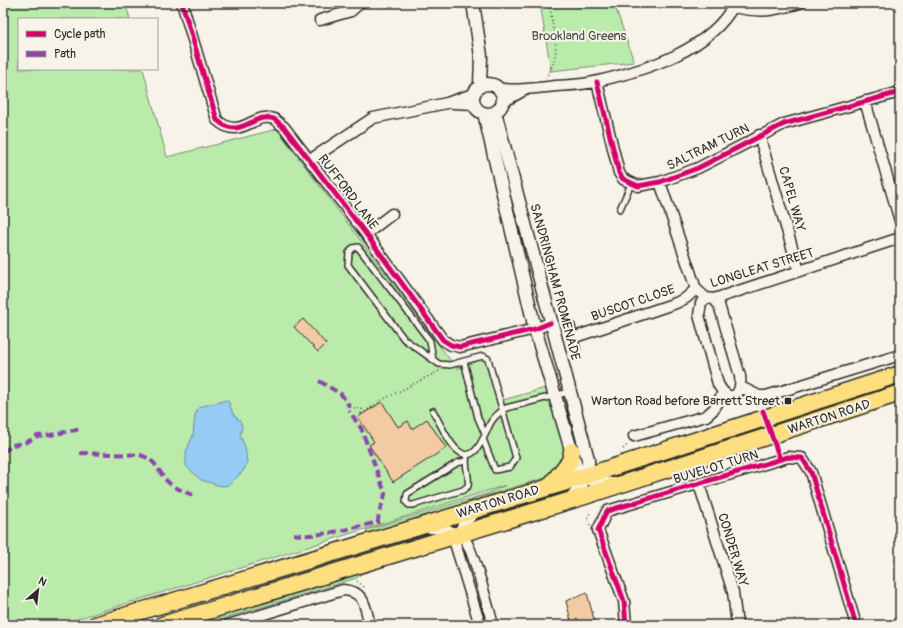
<svg xmlns="http://www.w3.org/2000/svg" width="903" height="628" font-family="Pangolin,sans-serif">
	<rect width="100%" height="100%" fill="#f7f3e8"/>
	<filter id="ink" filterUnits="userSpaceOnUse"><feTurbulence type="fractalNoise" baseFrequency=".025" numOctaves="2"/><feDisplacementMap in="SourceGraphic" scale="8" xChannelSelector="R" yChannelSelector="G"/><feConvolveMatrix kernelMatrix="1 2 1 2 8 2 1 2 1" color-interpolation-filters="sRGB"/></filter>
	<g filter="url(#ink)">
		<path fill="#baebab" stroke="#728b6b" d="M 3,3 L 125,3 L 130,19 L 19,19 L 19,69 L 143,69 L 167,157 L 277,129 L 457,369 L 489,356 L 503,400 L 549,387 L 567,454 L 550,475 L 542,479 L 477,498 L 436,515 L 369,535 L 366,530 L 486,494 L 506,485 L 58,625 L 3,625 Z
			M 540,3 L 614,3 L 634,62 L 551,71 Z
			M 364,570 L 357,578 L 202,625 L 177,625 Z"/>
		<path fill="#96cbf4" stroke="#6b8ba4" d="M 227,400 L 229,403 L 233,414 L 241,422 L 242,427 L 240,436 L 245,446 L 247,462 L 244,470 L 229,485 L 221,486 L 201,480 L 186,466 L 186,452 L 193,435 L 195,415 L 199,407 Z"/>
		<path fill="#f3cba3" stroke="#2b2b2b" d="M 303,319 L 326,344 L 318,352 L 294,327 Z
			M 382,402 L 398,427 L 408,421 L 412,429 L 427,419 L 446,448 L 393,482 L 369,445 L 374,442 L 358,417 Z
			M 587,593 L 595,623 L 586,625 L 572,625 L 566,601 Z"/>
		<g fill="none" stroke-linecap="round" stroke-linejoin="round">
			<g stroke="#2b2b2b" stroke-width="8">
				<path id="service" d="M 620,209 L 631,184
					M 572,326 L 577,348
					M 433,360 L 430,341 L 358,247 L 353,248 L 349,253 L 348,265 L 404,339 L 439,364 L 450,365 L 464,361
					M 433,411 C 440,423 446,438 455,448 C 475,469 484,435 491,422 C 495,415 500,412 506,408 L 569,392
					M 483,439 L 495,470 L 510,467 L 516,458 L 488,359 L 483,356 L 464,361 L 478,418 L 485,434
					M 465,461 L 457,463 L 407,494 L 406,502 L 409,505 L 413,505 L 463,490 L 468,486 C 470,474 464,468 467,455"/>
			</g>
			<g stroke="#2b2b2b" stroke-width="13">
				<path id="minor" d="M 182,3 L 217,120 C 241,142 253,111 274,119 C 277,121 281,125 284,127 L 366,234 L 443,340 L 451,345 L 460,347 L 535,329 L 550,323
					M 733,7 C 762,13 772,11 800,3
					M 320,20 L 351,11 L 360,3
					M 597,82 L 619,173 L 623,179 L 638,186 L 660,182 L 698,168 L 784,124 L 900,92
					M 501,89 C 519,91 537,88 556,86 C 569,85 585,85 598,81 C 646,70 711,50 735,3
					M 865,101 L 900,221
					M 503,102 L 521,92
					M 453,103 L 474,104
					M 759,135 L 799,271
					M 310,160 L 373,118 L 447,103 L 473,94
					M 660,182 L 696,289 L 706,298 L 714,299 L 900,238
					M 366,234 L 392,214
					M 706,298 L 701,303 L 699,315 L 718,384 C 728,404 743,398 740,376 L 719,305 L 714,299
					M 575,337 L 676,303 L 686,298 L 696,289
					M 741,387 L 759,396 L 766,396 L 900,355
					M 634,436 L 706,416 L 714,409 L 723,393
					M 699,484 L 733,592 L 737,625
					M 476,512 C 464,521 459,530 455,543 L 480,625
					M 429,528 C 443,528 454,530 465,540 C 473,548 489,611 493,625
					M 228,625 L 343,590 C 365,591 365,607 370,625
					M 626,625 L 624,601 L 598,530 L 607,511 L 788,457 L 802,458 L 811,472 L 856,625"/>
			</g>
			<g stroke="#2b2b2b" stroke-width="15">
				<path id="tertiary" d="M 473,3 L 481,56 L 480,85
					M473 99a15 15 0 1 1 30 0a15 15 0 1 1-30 0Z
					M 495,112 L 588,459 C 589,475 581,488 571,499
					M 484,113 L 535,329 L 578,473 L 594,481 L 616,485"/>
			</g>
			<g stroke="#2b2b2b" stroke-width="19">
				<path id="primary" d="M 549,487 L 570,461 L 572,451
					M 95,625 L 586,476 L 900,374
					M 162,625 L 585,496 L 900,393"/>
			</g>
			<path stroke="#2b2b2b" stroke-width="1.5" stroke-dasharray="1 3" stroke-linecap="butt" d="M 551,4 L 573,3
				M 545,78 C 565,53 551,31 550,3
				M 350,407 L 362,409 L 360,415 L 382,400 L 439,371
				M 623,449 L 629,443
				M 590,525 L 587,518 L 590,513
				M 357,581 L 364,587"/>
			<use href="#service" stroke="#f7f3e8" stroke-width="5"/>
			<use href="#minor" stroke="#f7f3e8" stroke-width="10"/>
			<use href="#tertiary" stroke="#f7f3e8" stroke-width="12"/>
			<use href="#primary" stroke="#fddf80" stroke-width="16"/>
			<path stroke="#8e44ad" stroke-width="4" stroke-dasharray="8 4" stroke-linecap="butt" d="M 319,381 L 341,394 L 350,407
				M 3,452 L 13,445 L 27,442 L 37,436 L 50,435 L 81,429
				M 80,453 L 140,455 C 159,461 157,472 169,483 C 176,489 187,492 195,496
				M 294,534 C 314,539 356,527 378,522 C 378,511 384,503 385,493 L 361,428 L 349,411"/>
			<g stroke="#f7f3e8" stroke-width="8">
				<path id="cycleway" d="M 182,3 L 217,120 C 241,142 253,111 274,119 C 277,121 281,125 284,127 L 366,234 L 443,340 L 451,345 L 460,347 L 535,329 L 550,323
					M 597,82 L 619,173 L 623,179 L 638,186 L 660,182 L 698,168 L 784,124 L 900,92
					M 763,411 L 780,459
					M 626,625 L 624,601 L 598,530 L 607,511 L 788,457 L 802,458 L 811,472 L 856,625"/>
			</g>
			<use href="#cycleway" stroke="#d6006c" stroke-width="5"/>
		</g>
	</g>
	<rect fill="#2b2b2b" stroke="#f7f3e8" stroke-width="1.5" x="784" y="397" width="8" height="8" rx="2"/>
	<g text-anchor="middle" dominant-baseline="central" stroke-width="4" stroke-linejoin="round" paint-order="stroke">
		<g font-size="13" fill="#485145" stroke="#f7f3e8">
			<text x="579" y="36">Brookland Greens</text>
		</g>
		<g font-size="13" fill="#2b2b2b" stroke="#f7f3e8">
			<text transform="translate(708 147) rotate(-26)">SALTRAM TURN</text>
			<text transform="translate(348 192) rotate(53)">RUFFORD LANE</text>
			<text transform="translate(792 199) rotate(74)">CAPEL WAY</text>
			<text transform="translate(762 268) rotate(-17)">LONGLEAT STREET</text>
			<text transform="translate(555 282) rotate(75)">SANDRINGHAM PROMENADE</text>
			<text transform="translate(633 303) rotate(-19)">BUSCOT CLOSE</text>
			<text transform="translate(829 417) rotate(-18)">WARTON ROAD</text>
			<text transform="translate(716 467) rotate(-17)">BUVELOT TURN</text>
			<text transform="translate(498 502) rotate(-17)">WARTON ROAD</text>
			<text transform="translate(733 550) rotate(73)">CONDER WAY</text>
		</g>
		<g font-size="13" fill="#2b2b2b" stroke="#f7f3e8" text-anchor="end">
			<text x="780" y="401">Warton Road before Barrett Street</text>
		</g>
	</g>
	<rect width="903" height="628" fill="none" stroke="#f7f3e8" stroke-width="16"/>
	<rect x="8" y="8" width="887" height="612" fill="none" stroke="#2b2b2b" stroke-width="1.5" filter="url(#ink)"/>
	<rect x="18" y="18" width="140" height="52" fill="#f7f3e8" stroke="#a5a39c"/>
	<rect x="26" y="31" width="20" height="6" fill="#d6006c" stroke="#a5a39c"/>
	<text x="54" y="38" font-size="12" fill="#2b2b2b">Cycle path</text>
	<rect x="26" y="51" width="20" height="6" fill="#8e44ad" stroke="#a5a39c"/>
	<text x="54" y="58" font-size="12" fill="#2b2b2b">Path</text>
	<g transform="translate(38 590) rotate(28)" stroke="#f7f3e8" stroke-width="3" paint-order="stroke">
	<path d="M0-3L7 15L0 10L-7 15Z" fill="#2b2b2b"/>
	<text y="-6" font-size="11" font-weight="bold" text-anchor="middle" fill="#2b2b2b">N</text>
	</g>
</svg>
